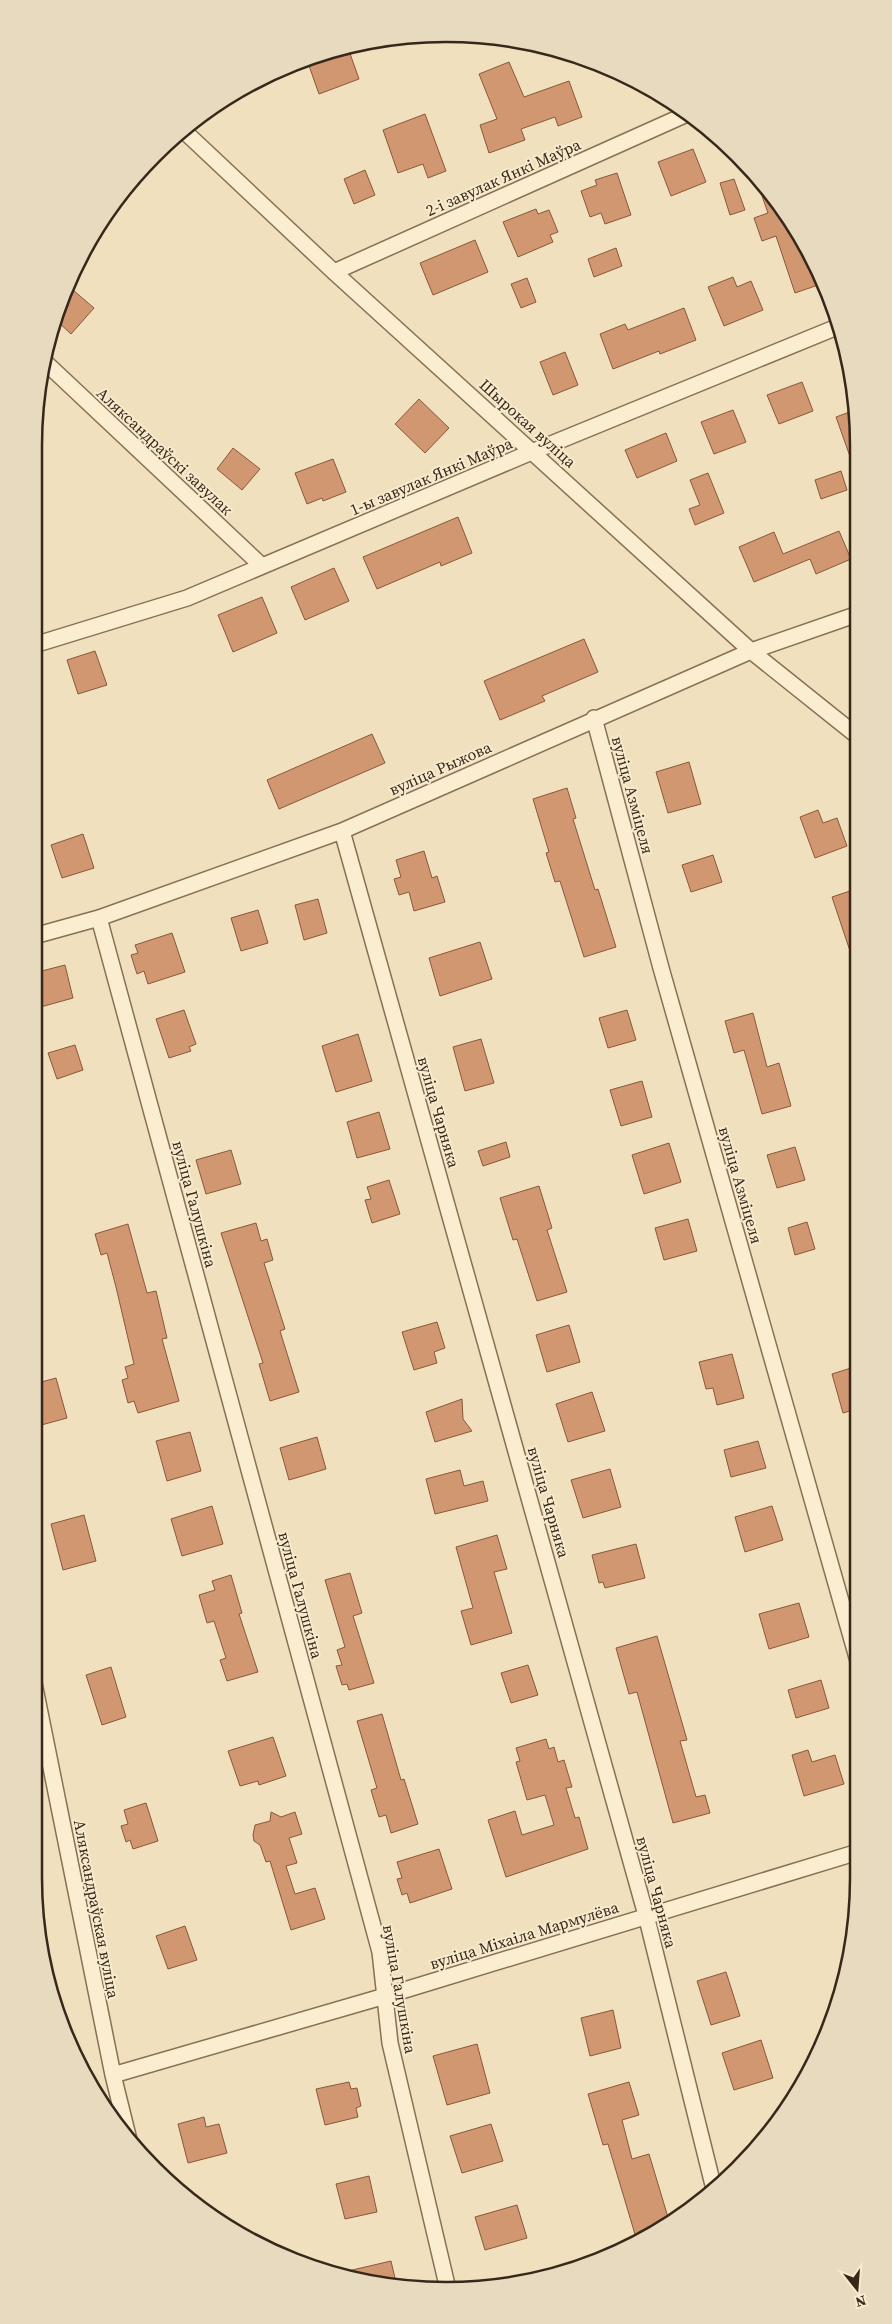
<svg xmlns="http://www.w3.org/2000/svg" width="892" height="2324" font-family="'Source Serif 4',serif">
	<rect width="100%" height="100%" fill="#f0e0bd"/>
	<path fill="#d09771" stroke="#89583a" d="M 348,48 L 359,79 L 319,94 L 307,60 Z
		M 509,62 L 524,97 L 569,81 L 582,117 L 558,126 L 555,117 L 521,129 L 525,140 L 489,153 L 480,125 L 497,119 L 479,74 Z
		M 425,114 L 446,171 L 428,178 L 423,164 L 398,173 L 383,130 Z
		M 693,149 L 706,182 L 671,196 L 658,162 Z
		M 365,170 L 375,195 L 354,204 L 344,179 Z
		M 617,173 L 631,215 L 605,224 L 601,213 L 590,217 L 581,191 L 597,185 L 595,180 Z
		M 734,179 L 745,210 L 730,215 L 720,183 Z
		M 768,194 L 796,239 L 824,283 L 795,293 L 776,236 L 762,241 L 754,218 L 768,213 L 762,196 Z
		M 536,209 L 538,214 L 549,210 L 558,232 L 550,235 L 553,242 L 518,257 L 503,222 Z
		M 475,240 L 488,272 L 433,295 L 420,263 Z
		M 616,248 L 622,266 L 594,277 L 588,259 Z
		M 733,277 L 737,287 L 751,281 L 763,310 L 724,326 L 708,287 Z
		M 527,278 L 536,302 L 521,308 L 511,284 Z
		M 73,290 L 94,308 L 71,334 L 55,319 L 61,304 Z
		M 684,308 L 696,340 L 660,354 L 659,351 L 613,369 L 600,334 L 625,324 L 628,330 Z
		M 565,352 L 578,385 L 553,395 L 540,362 Z
		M 802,382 L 813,411 L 779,424 L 767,395 Z
		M 419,399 L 449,428 L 425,453 L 395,424 Z
		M 733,410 L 746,442 L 714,454 L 701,422 Z
		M 855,410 L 855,462 L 852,462 L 836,417 Z
		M 666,433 L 677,461 L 637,478 L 625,450 Z
		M 233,448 L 260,469 L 242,490 L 217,469 Z
		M 333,459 L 346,492 L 323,501 L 322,498 L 307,504 L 295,473 Z
		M 841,471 L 847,490 L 821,499 L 815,480 Z
		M 708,473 L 724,513 L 695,525 L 689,509 L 700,505 L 690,480 Z
		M 458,517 L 472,553 L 441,566 L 440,562 L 377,589 L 363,557 Z
		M 839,531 L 851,559 L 816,574 L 810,559 L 754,582 L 739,547 L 774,532 L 783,554 Z
		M 334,568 L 349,601 L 305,620 L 291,587 Z
		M 262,597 L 277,633 L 233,652 L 218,615 Z
		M 584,639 L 598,672 L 542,696 L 545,701 L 500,720 L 484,681 Z
		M 95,651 L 107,685 L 78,694 L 67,660 Z
		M 372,734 L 385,763 L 279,809 L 267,780 Z
		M 689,762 L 701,804 L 668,813 L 656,772 Z
		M 567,788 L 576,818 L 573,819 L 595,890 L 598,889 L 616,947 L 584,957 L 560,881 L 555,882 L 546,853 L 549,852 L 533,799 Z
		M 818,810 L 823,823 L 837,818 L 847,846 L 815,858 L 800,817 Z
		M 83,834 L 94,868 L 62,878 L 51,845 Z
		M 424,851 L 432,878 L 437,876 L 445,902 L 414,911 L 409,892 L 399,895 L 394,879 L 401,877 L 396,860 Z
		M 713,855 L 722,882 L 691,892 L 682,865 Z
		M 856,889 L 856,959 L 853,960 L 832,897 Z
		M 318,899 L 327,933 L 304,940 L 295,905 Z
		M 258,910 L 268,943 L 241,951 L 231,918 Z
		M 172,933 L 185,972 L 148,984 L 144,971 L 137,974 L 131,955 L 138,953 L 135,945 Z
		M 480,942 L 492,979 L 440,996 L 429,958 Z
		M 65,965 L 73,998 L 37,1008 L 34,994 L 34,973 Z
		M 184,1010 L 196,1044 L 189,1047 L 191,1051 L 169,1058 L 156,1019 Z
		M 627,1010 L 636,1040 L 608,1048 L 599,1018 Z
		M 753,1013 L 767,1067 L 779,1063 L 791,1106 L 762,1114 L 744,1050 L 734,1053 L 725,1021 Z
		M 358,1034 L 372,1081 L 336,1092 L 322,1046 Z
		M 481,1039 L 494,1083 L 465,1091 L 453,1047 Z
		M 75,1045 L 83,1070 L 57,1079 L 48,1053 Z
		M 642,1081 L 652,1117 L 621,1126 L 610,1090 Z
		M 379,1112 L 390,1149 L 357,1158 L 347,1122 Z
		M 506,1142 L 510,1157 L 483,1166 L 478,1151 Z
		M 669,1143 L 681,1182 L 644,1194 L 632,1155 Z
		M 795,1147 L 805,1180 L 777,1188 L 767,1155 Z
		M 231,1150 L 241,1184 L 206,1194 L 196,1160 Z
		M 389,1180 L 400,1214 L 372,1223 L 365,1200 L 371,1199 L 367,1187 Z
		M 539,1186 L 552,1228 L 547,1230 L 567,1292 L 537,1301 L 517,1239 L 513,1240 L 500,1198 Z
		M 688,1219 L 697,1251 L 664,1260 L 655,1228 Z
		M 807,1222 L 815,1249 L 795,1255 L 788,1228 Z
		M 256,1223 L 261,1241 L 267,1239 L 273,1260 L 264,1263 L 285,1329 L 280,1331 L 299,1392 L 270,1401 L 259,1364 L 263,1363 L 221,1233 Z
		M 128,1224 L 147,1293 L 156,1291 L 167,1338 L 162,1339 L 179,1401 L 138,1413 L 134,1401 L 128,1403 L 122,1380 L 128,1378 L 125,1367 L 134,1364 L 116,1287 L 107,1253 L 101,1255 L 95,1234 Z
		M 437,1322 L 445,1348 L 434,1352 L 437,1363 L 414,1370 L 402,1332 Z
		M 569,1325 L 580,1362 L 547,1372 L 536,1335 Z
		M 732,1354 L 744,1398 L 717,1405 L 713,1388 L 706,1389 L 699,1362 Z
		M 857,1366 L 857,1409 L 843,1413 L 832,1374 Z
		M 56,1378 L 67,1418 L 34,1427 L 34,1384 Z
		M 592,1392 L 605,1431 L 568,1442 L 556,1404 Z
		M 462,1399 L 463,1419 L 472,1431 L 435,1442 L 426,1412 Z
		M 190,1432 L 201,1471 L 167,1481 L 156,1441 Z
		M 317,1437 L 326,1469 L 289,1480 L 280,1448 Z
		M 758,1441 L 766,1468 L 731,1477 L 724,1450 Z
		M 610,1469 L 621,1507 L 583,1518 L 571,1480 Z
		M 460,1470 L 464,1486 L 483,1481 L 488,1501 L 435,1514 L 426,1479 Z
		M 212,1506 L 223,1544 L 182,1556 L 171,1519 Z
		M 772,1506 L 783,1540 L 745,1552 L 735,1517 Z
		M 84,1515 L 96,1561 L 63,1570 L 51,1524 Z
		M 497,1535 L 507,1569 L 494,1572 L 512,1633 L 471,1645 L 461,1611 L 473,1608 L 456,1547 Z
		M 636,1544 L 645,1578 L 605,1588 L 603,1582 L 599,1583 L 592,1555 Z
		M 350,1573 L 362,1613 L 353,1616 L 374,1683 L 349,1690 L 347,1684 L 342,1685 L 336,1666 L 342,1665 L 337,1650 L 345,1647 L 325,1580 Z
		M 231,1575 L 242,1613 L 239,1614 L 258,1672 L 227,1681 L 220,1660 L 226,1658 L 214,1621 L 207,1623 L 199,1595 L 215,1590 L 212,1581 Z
		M 799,1603 L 809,1637 L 769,1649 L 759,1614 Z
		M 657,1636 L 687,1740 L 680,1741 L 696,1797 L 705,1795 L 710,1813 L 673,1823 L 637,1692 L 629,1694 L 616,1648 Z
		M 528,1665 L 538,1695 L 511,1703 L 501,1673 Z
		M 111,1667 L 126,1717 L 102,1725 L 86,1675 Z
		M 821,1680 L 829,1708 L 796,1718 L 788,1690 Z
		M 382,1714 L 401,1780 L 404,1779 L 418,1824 L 391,1833 L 386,1815 L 379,1817 L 371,1790 L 377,1788 L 357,1721 Z
		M 273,1737 L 286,1776 L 259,1785 L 258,1781 L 240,1786 L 228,1751 Z
		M 546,1739 L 549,1749 L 554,1747 L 558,1762 L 564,1760 L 572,1787 L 566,1788 L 575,1818 L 579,1817 L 588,1849 L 506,1877 L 488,1820 L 515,1811 L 522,1835 L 554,1825 L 545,1795 L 527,1800 L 516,1762 L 520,1761 L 516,1748 Z
		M 808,1750 L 812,1762 L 835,1755 L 844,1784 L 804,1796 L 792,1755 Z
		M 146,1803 L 158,1841 L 133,1849 L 130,1840 L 126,1842 L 121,1826 L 128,1824 L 124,1810 Z
		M 271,1812 L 281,1817 L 295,1812 L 302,1834 L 289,1838 L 297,1863 L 286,1866 L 295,1894 L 315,1888 L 325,1919 L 291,1930 L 270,1861 L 266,1862 L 260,1845 L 254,1841 L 253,1835 L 255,1825 L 270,1821 Z
		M 439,1849 L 452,1889 L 410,1903 L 407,1893 L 402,1895 L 397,1879 L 402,1878 L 397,1862 Z
		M 185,1926 L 197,1960 L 168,1969 L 156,1936 Z
		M 726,1972 L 740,2016 L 711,2025 L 697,1981 Z
		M 613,2010 L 621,2048 L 590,2056 L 581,2018 Z
		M 761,2040 L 773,2078 L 734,2090 L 722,2053 Z
		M 477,2044 L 490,2093 L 447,2105 L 433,2056 Z
		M 349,2082 L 351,2089 L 357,2088 L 361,2106 L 356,2108 L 358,2117 L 325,2125 L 316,2089 Z
		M 629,2082 L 639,2115 L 622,2120 L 632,2159 L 649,2154 L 670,2224 L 637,2241 L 608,2144 L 603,2145 L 588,2094 Z
		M 204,2117 L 206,2127 L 219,2124 L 227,2153 L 188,2163 L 178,2124 Z
		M 491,2124 L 503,2161 L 462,2173 L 450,2136 Z
		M 369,2176 L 377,2212 L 345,2219 L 336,2184 Z
		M 517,2205 L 527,2238 L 485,2250 L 475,2217 Z
		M 391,2261 L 397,2287 L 335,2274 Z"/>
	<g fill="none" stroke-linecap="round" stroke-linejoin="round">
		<g stroke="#897055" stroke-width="18">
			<path id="street" d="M 183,130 L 334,272 L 751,651 L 856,735
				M 334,272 L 687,114
				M 45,362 L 262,566
				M 34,645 L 187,598 L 534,451 L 837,327
				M 594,718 L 661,968 L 858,1661
				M 342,831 L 646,1915 L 713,2185
				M 99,918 L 380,1952 L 390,2043 L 447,2285
				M 34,936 L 99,918 L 342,831 L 751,651 L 855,615
				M 34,1683 L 113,2075 L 129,2140
				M 113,2075 L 385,1996 L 858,1852"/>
		</g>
		<use href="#street" stroke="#faedd0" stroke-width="15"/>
	</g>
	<g text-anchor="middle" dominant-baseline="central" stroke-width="4" stroke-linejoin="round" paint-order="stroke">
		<g font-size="16" fill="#37281b" stroke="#f7eacd">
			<text transform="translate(503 177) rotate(-24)">2-і завулак Янкі Маўра</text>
			<text transform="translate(528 423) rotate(42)">Шырокая вуліца</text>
			<text transform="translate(165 451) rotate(43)">Аляксандраўскі завулак</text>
			<text transform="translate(431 476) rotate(-23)">1-ы завулак Янкі Маўра</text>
			<text transform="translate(440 768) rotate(-24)">вуліца Рыжова</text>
			<text transform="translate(633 795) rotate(75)">вуліца Азміцеля</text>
			<text transform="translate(439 1112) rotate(74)">вуліца Чарняка</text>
			<text transform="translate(741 1185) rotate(74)">вуліца Азміцеля</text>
			<text transform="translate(195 1204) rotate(75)">вуліца Галушкіна</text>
			<text transform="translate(549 1502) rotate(74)">вуліца Чарняка</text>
			<text transform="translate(301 1595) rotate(75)">вуліца Галушкіна</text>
			<text transform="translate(657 1892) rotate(75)">вуліца Чарняка</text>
			<text transform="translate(97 1909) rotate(79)">Аляксандраўская вуліца</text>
			<text transform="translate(524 1935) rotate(-17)">вуліца Міхаіла Мармулёва</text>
			<text transform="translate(400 1989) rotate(80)">вуліца Галушкіна</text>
		</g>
	</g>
	<path d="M0 0H892V2324H0ZM446 42H446A404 404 0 0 1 850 446V1878A404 404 0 0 1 446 2282H446A404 404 0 0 1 42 1878V446A404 404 0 0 1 446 42Z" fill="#e8dabf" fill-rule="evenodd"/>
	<path fill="none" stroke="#37281b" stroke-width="2.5" d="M446 42H446A404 404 0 0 1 850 446V1878A404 404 0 0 1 446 2282H446A404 404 0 0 1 42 1878V446A404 404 0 0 1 446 42Z"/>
	<g transform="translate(857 2289) rotate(163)" stroke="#f7eacd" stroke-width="4" paint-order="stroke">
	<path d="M0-4L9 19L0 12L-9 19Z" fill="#37281b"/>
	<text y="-8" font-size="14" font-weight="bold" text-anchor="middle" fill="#37281b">N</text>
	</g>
</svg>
